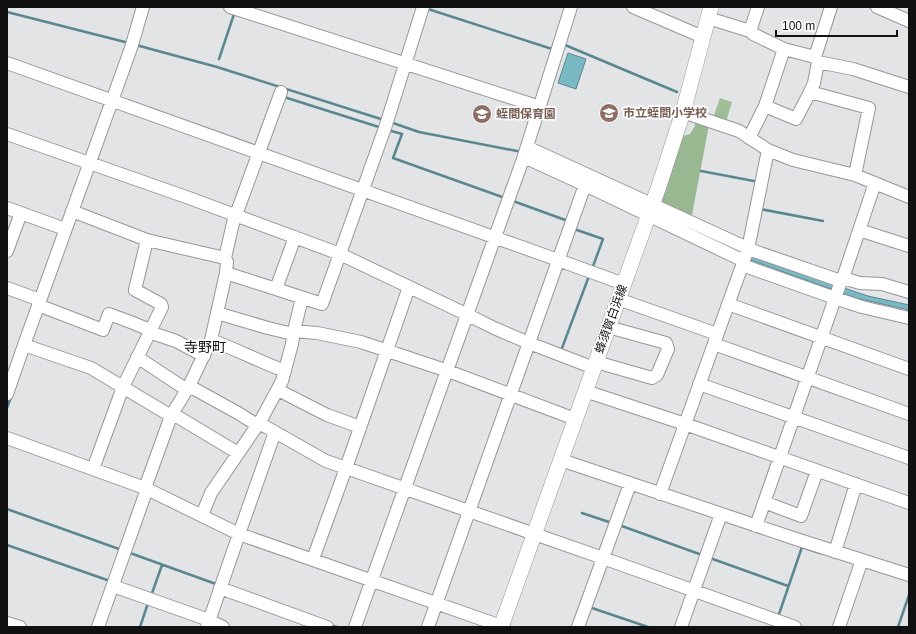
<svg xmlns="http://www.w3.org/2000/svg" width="916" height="634" font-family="Arial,'Noto Sans JP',sans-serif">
	<rect width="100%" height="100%" fill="#e3e4e6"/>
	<path fill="#9ebe98" d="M 720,98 L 732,102 L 726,122 L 713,118 Z"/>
	<path fill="#97b890" d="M 695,120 L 709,125 L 691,220 L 658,205 L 680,137 L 690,134 L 695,126 Z"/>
	<path fill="#79b9c4" stroke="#5a878f" d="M 568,53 L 586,59 L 576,89 L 558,83 Z
		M 657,212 L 835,285 L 868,296 L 909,305 L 909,310 L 856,298 L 742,257 Z"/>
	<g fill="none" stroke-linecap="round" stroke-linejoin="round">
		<path stroke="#5a878f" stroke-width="2.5" d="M 428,9 L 552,49
			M 7,12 L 129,43
			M 136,45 L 217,67 L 384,120
			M 565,45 L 677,92
			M 219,59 L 234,14
			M 284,97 L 382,128
			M 390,122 L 419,132 L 522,152
			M 388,130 L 402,134 L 393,158 L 505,198
			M 701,171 L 759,182
			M 513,201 L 568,221
			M 760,208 L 760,209 L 823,221
			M 574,229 L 603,239 L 592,269
			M 562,348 L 589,276
			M 7,408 L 11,397
			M 7,509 L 119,549
			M 582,513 L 612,523
			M 619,527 L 619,525 L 702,555
			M 7,545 L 110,581
			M 130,553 L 216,584
			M 710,558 L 788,586
			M 151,596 L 162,565
			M 592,608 L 648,627
			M 778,617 L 802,547 L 820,553
			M 330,625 L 337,627
			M 140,627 L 148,603
			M 898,627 L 909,595"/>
		<g stroke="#959698" stroke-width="14">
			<path id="minor" d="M 230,7 L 540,107
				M 633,7 L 703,37
				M 877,7 L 909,21
				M 708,18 L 750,31 L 753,34 L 784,49 L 815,57 L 818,62 L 853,69 L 909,87
				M 750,31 L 758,7
				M 815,57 L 831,7
				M 7,63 L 558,260 L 624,284
				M 810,92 L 869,108 L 855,175
				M 765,106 L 796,119 L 810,92 L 814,83 L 818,62
				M 683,112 L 739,131 L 768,150 L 793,160 L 855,175 L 909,197
				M 7,134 L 189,198 L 340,254 L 468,315 L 494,328 L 529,343 L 594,368
				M 749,138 L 765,106 L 784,49
				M 527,147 L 754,251 L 841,281
				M 524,157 L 585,185 L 744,261
				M 7,208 L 65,229
				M 72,211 L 147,240 L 225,258
				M 859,230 L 909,246
				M 295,237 L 276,289 L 322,304 L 386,125 L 423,7
				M 7,251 L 21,213
				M 742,265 L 835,298 L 862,307 L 909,318
				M 226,273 L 276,289
				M 843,278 L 860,283 L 882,284 L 909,292
				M 7,288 L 40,300
				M 618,299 L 717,334
				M 728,304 L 909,369
				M 38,305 L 103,330 L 109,314 L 133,323 L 150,330
				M 217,313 L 268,328 L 293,334
				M 294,331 L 317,333 L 361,342 L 448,371 L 575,419
				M 149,332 L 176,341 L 204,356
				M 211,340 C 236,349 260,362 285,371
				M 714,344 L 909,414
				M 24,345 L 91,368 L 171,416
				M 137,357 L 187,390
				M 596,362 L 652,378 L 657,375 L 668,349 L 666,343 L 608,327
				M 699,384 L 909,458
				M 189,386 L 238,413 L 257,425
				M 278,390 L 327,415 L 360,427
				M 585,391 L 685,424 L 909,503
				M 7,394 L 24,345 L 131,48 L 143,7
				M 173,414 L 238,453
				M 259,423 L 326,461 L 603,558 L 795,627
				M 7,438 L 145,488 L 239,534 L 504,627
				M 561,460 L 796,539 L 909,575
				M 93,469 L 123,387 L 162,307 L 161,304 L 135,290 L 147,240
				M 145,488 L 171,416 L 189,386 L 211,340 L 226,273 L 227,262 L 225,258 L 233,223 L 281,92
				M 660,494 L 748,249 L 768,150
				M 764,502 L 801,516 L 817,471
				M 202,515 L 211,493 L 261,420 L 282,381 L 292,344 L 294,331 L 302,298
				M 756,526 L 841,281 L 843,278 L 875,183
				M 835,552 L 856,484
				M 313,559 L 346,468 L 409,287
				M 113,586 L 209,620 L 223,627
				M 220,588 L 327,627
				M 7,623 L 20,627
				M 98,627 L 147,489
				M 207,627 L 239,534 L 275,432
				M 355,627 L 523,159 L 571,7
				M 428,627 L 585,185
				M 578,627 L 630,484
				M 681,627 L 721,514
				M 839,627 L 862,560"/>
		</g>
		<g stroke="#959698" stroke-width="16">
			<path id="major" d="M 501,627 L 659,186 L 683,112 L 711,7"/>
		</g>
		<use href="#minor" stroke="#fff" stroke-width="12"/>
		<use href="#major" stroke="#fff" stroke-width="15"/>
	</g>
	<defs>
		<g id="school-disc" transform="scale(1)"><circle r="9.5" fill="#8d6e63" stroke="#fff"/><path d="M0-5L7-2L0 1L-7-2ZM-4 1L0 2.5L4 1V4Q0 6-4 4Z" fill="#fff"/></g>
	</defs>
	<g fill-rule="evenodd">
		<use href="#school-disc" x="609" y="113"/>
		<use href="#school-disc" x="482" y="114"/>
	</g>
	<g text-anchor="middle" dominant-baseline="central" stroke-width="3.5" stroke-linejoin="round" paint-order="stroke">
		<g font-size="12" font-weight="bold" fill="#785e54" stroke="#fff" text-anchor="start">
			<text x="623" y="113">市立蛭間小学校</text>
			<text x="496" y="114">蛭間保育園</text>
		</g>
		<g font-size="12" fill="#111112" stroke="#fff">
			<text transform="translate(611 319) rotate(-70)">蜂須賀白浜線</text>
		</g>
		<g font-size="14" fill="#111112" stroke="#fff">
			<text x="205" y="347">寺野町</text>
		</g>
	</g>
	<rect width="916" height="634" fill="none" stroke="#111112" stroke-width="16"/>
	<path d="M776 30v6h121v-6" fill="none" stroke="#111112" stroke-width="2"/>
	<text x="782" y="30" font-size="12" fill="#111112" stroke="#ffffff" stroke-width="3" paint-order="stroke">100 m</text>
</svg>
